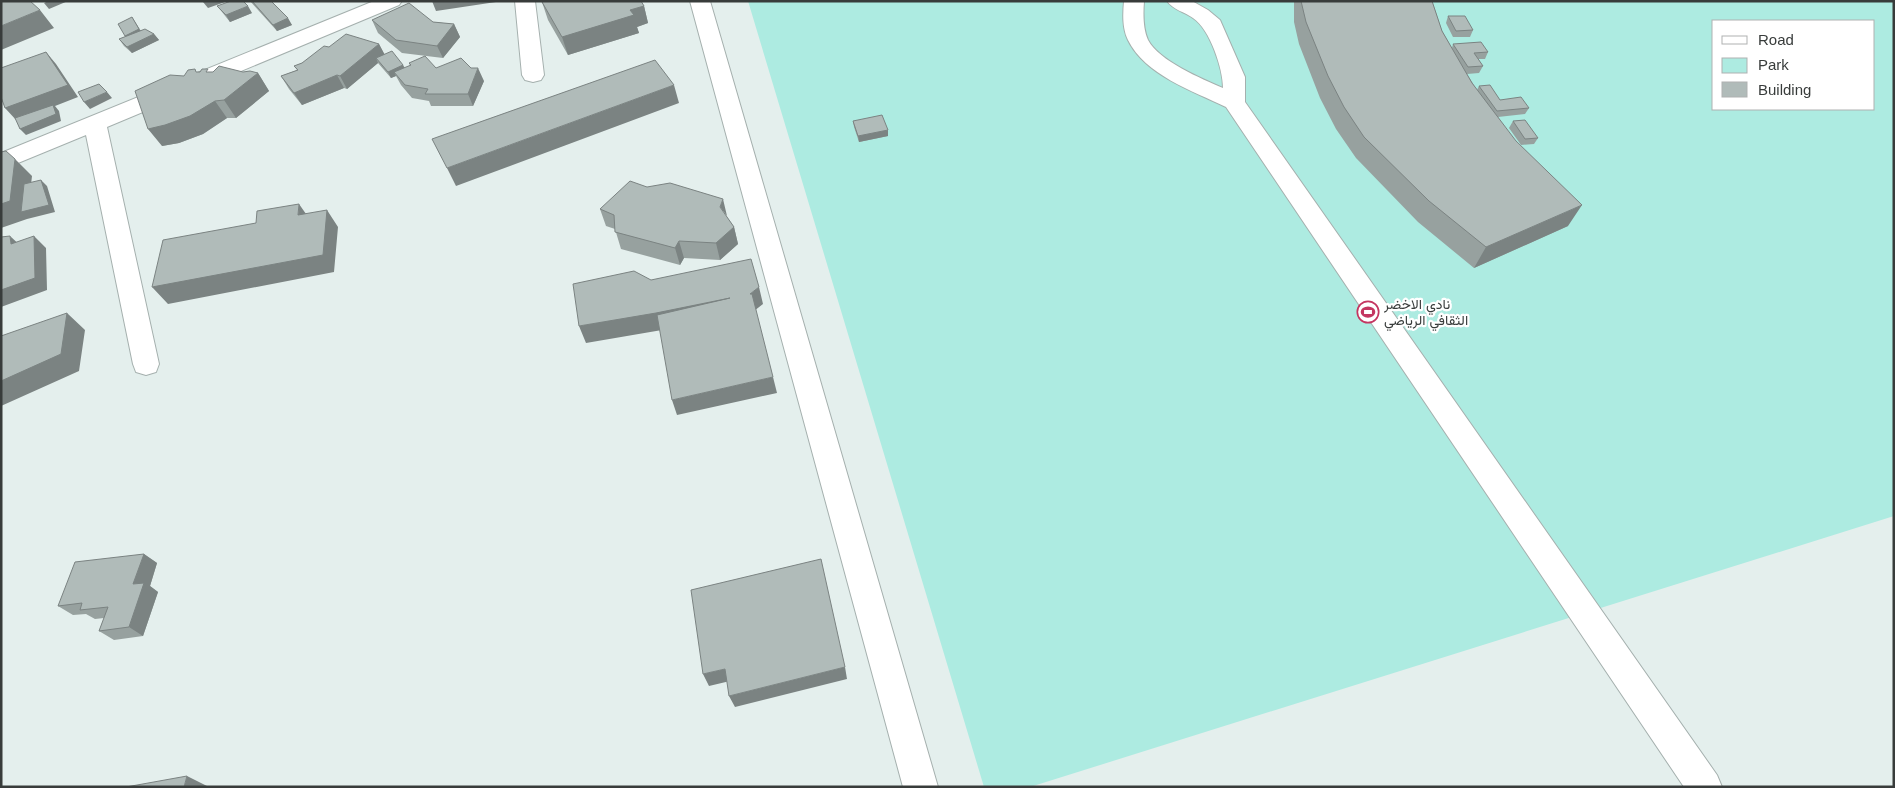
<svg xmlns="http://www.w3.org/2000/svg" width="1895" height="788" font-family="Arial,Vazirmatn,sans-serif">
	<rect width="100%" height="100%" fill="#e4efed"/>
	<path fill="#adebe1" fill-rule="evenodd" d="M 748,1 L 1894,1 L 1894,516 L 1030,787 L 984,787 ZM 1714,21 L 1874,21 L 1874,109 L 1714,109 Z"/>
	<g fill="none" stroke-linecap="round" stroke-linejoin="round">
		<g stroke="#a5b0ae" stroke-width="2">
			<path id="street" d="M 374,1 L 402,1 L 399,5 L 107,127 L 159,364 L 156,372 L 146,375 L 136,372 L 133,364 L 86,135 L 1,170 L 1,153 Z
				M 515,1 L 535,1 L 544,75 L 541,80 L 533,82 L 525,80 L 522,75 Z
				M 690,1 L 710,1 L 938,787 L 903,787 Z
				M 1124,1 L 1144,1 C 1143,14 1143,29 1148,40 C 1159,61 1202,79 1223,88 C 1223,69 1210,29 1193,18 C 1185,12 1173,10 1167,1 L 1192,1 L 1208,10 L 1220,20 L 1245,77 L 1245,102 L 1717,775 L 1722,787 L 1684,787 L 1226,107 C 1193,91 1145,75 1128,40 C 1122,28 1123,13 1124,1 Z"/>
		</g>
		<use href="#street" fill="#fff" fill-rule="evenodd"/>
	</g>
	<path fill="#97a19f" d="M 250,1 L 271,1 L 292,25 L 277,31 Z
		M 1294,1 L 1432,1 L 1442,31 L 1452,48 L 1453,44 L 1488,52 L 1485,59 L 1478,59 L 1483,66 L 1479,73 L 1467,74 L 1477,90 L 1479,86 L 1500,100 L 1529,108 L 1525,114 L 1498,117 L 1568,226 L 1474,268 L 1418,222 L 1356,158 L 1336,129 L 1320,98 L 1299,44 L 1294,22 Z
		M 542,2 L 644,6 L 648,23 L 637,27 L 639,33 L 568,55 L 548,20 Z
		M 217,6 L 252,13 L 230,22 L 222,12 Z
		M 1448,16 L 1473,30 L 1470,37 L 1453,37 L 1446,23 Z
		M 372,20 L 433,22 L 454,24 L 460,37 L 443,58 L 402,53 L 378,33 Z
		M 141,30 L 154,34 L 159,40 L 132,53 L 124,46 L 119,39 Z
		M 379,44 L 384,54 L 403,65 L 405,68 L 410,66 L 409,63 L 436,68 L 484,81 L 473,106 L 431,106 L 429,101 L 412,98 L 401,85 L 396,76 L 391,78 L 378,63 L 347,89 L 344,88 L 302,105 L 289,89 L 281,76 L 297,70 L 294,66 L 302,63 L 329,47 Z
		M 197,72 L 243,72 L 258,73 L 269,91 L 236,118 L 227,118 L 203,134 L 179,143 L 162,146 L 184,76 Z
		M 853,121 L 888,130 L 888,136 L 859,142 L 854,127 Z
		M 1513,121 L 1538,138 L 1534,144 L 1521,145 L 1509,128 Z
		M 600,209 L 727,217 L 734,227 L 738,244 L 720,260 L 684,258 L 680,265 L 621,249 L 615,229 L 606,226 Z
		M 144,554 L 157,563 L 150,586 L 158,592 L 143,636 L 114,640 L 99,631 L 104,618 L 95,619 L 86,614 L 73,615 L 58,606 Z"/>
	<path fill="#7b8382" d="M 48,1 L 68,1 L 49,9 L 44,3 Z
		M 205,1 L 228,1 L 208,8 L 203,2 Z
		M 432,1 L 496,1 L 496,2 L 436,11 Z
		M 248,6 L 252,13 L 230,22 L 226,15 Z
		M 644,6 L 648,23 L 637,27 L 639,33 L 568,55 L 562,37 L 630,10 Z
		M 40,10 L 54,28 L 1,50 L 1,26 Z
		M 132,17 L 144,36 L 130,42 L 125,36 Z
		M 288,18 L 292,25 L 277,31 L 273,25 Z
		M 454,24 L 460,37 L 443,58 L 437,46 Z
		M 154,34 L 159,40 L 132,53 L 127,47 Z
		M 379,44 L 386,57 L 376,58 L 378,63 L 347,89 L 340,76 Z
		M 46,52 L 56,64 L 78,97 L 55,106 L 59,111 L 61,121 L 26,135 L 20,129 L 17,121 L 5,108 Z
		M 403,65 L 406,72 L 394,72 L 396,76 L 391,78 L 388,72 Z
		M 478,68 L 484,81 L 473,106 L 468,94 Z
		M 258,73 L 269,91 L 236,118 L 224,100 Z
		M 337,75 L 344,88 L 302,105 L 294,93 Z
		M 674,85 L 679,103 L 456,186 L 447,168 Z
		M 107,92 L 112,98 L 90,109 L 84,102 Z
		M 215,101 L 227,118 L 203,134 L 179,143 L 162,146 L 148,129 Z
		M 888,130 L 888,136 L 859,142 L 858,136 Z
		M 15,159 L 32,176 L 28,210 L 41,180 L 47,186 L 55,212 L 27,219 L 1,228 L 1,204 Z
		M 723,199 L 727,216 L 720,207 Z
		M 299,204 L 311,221 L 298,215 Z
		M 1582,205 L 1568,226 L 1474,268 L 1486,247 Z
		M 327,210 L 338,227 L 334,272 L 168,304 L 152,287 Z
		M 734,227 L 738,244 L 720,260 L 716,243 Z
		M 10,236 L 23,248 L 11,244 Z
		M 34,236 L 46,248 L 47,290 L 1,307 L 1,290 Z
		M 679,241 L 684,258 L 680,265 L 675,248 Z
		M 759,287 L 763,304 L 754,311 L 750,294 Z
		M 730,298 L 662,330 L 586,343 L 579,326 Z
		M 67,313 L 85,330 L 79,371 L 1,406 L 1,381 Z
		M 773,377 L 777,393 L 677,415 L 672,400 Z
		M 144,554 L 157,563 L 150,586 L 158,592 L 143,636 L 129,627 L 133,584 Z
		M 845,667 L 847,679 L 735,707 L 729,696 Z
		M 725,669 L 730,681 L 709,686 L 703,674 Z
		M 187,776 L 207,786 L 207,787 L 184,787 Z"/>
	<path fill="#b0bbb9" stroke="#7b8382" d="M 1,1 L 30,1 L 40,10 L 1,26 Z
		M 231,1 L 243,1 L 248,6 L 226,15 L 217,6 Z
		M 252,1 L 271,1 L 288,18 L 273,25 Z
		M 545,1 L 641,1 L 644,6 L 630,10 L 634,15 L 562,37 L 542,2 Z
		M 1301,1 L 1432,1 L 1442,31 L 1472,83 L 1516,141 L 1582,205 L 1486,247 L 1429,201 L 1364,137 L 1344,107 L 1328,76 L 1306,22 Z
		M 409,3 L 433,22 L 454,24 L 437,46 L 396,40 L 372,20 Z
		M 1448,16 L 1465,16 L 1473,30 L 1456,31 Z
		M 132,17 L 139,29 L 125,36 L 118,24 Z
		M 145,29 L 154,34 L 127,47 L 119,39 Z
		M 346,34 L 379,44 L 340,76 L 337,75 L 294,93 L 281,76 L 298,70 L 294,66 L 302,63 L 324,46 L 329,47 Z
		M 1481,42 L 1488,52 L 1474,53 L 1483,66 L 1468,67 L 1453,44 Z
		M 392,51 L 403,65 L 388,72 L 376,58 Z
		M 46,52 L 68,85 L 5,108 L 1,97 L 1,68 Z
		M 425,56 L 436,68 L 461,58 L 471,68 L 478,68 L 468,94 L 425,94 L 428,89 L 405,85 L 394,72 L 411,65 L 409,63 Z
		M 655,60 L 674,85 L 447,168 L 432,139 Z
		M 219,66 L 243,72 L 250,71 L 258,73 L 224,100 L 215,101 L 190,116 L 165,125 L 148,129 L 135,91 L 170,75 L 184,76 L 188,70 L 195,69 L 196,72 L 200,72 L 202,69 L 208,69 L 206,72 L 213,72 Z
		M 99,84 L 107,92 L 84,102 L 78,92 Z
		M 1490,85 L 1500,100 L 1521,97 L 1529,108 L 1497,111 L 1479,86 Z
		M 53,105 L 56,114 L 20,129 L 15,118 Z
		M 882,115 L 888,130 L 858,136 L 853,121 Z
		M 1525,120 L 1538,138 L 1525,139 L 1513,121 Z
		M 6,151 L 15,159 L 10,201 L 1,204 L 1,152 Z
		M 41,180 L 49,205 L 21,212 L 24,184 Z
		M 630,181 L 647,187 L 670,183 L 723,199 L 720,207 L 734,227 L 716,243 L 679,241 L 675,248 L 615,232 L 614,215 L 600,209 Z
		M 299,204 L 298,215 L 327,210 L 323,255 L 152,287 L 163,240 L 256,223 L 257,211 Z
		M 10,236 L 11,244 L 34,236 L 35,278 L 1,290 L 1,237 Z
		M 751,259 L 759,287 L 750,294 L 752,294 L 773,377 L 672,400 L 657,315 L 730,298 L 656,313 L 579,326 L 573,284 L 634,271 L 651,280 Z
		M 67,313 L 61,354 L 1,381 L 1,336 Z
		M 144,554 L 133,584 L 144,583 L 129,627 L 99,631 L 108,607 L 80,610 L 82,603 L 58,606 L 75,562 Z
		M 821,559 L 845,667 L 729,696 L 725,669 L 703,674 L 691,590 Z
		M 187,776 L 184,787 L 126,787 Z"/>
	<defs>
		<g id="stadium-ring" transform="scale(1.125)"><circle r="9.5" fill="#fff" stroke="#c43661" stroke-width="1.5"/><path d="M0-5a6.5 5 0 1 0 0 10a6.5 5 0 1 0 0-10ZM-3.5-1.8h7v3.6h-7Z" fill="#c43661"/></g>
	</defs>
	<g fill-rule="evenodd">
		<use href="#stadium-ring" x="1368" y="312"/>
	</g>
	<g text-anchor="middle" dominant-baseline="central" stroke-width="4.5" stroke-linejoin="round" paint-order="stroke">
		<g font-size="14" fill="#383c3b" stroke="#fff" text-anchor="start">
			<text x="1384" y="304">نادي الاخضر<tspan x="1384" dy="16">الثقافي الرياضي</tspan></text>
		</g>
	</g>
	<rect width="1895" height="788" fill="none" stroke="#383c3b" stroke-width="5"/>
	<rect x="1712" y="20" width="162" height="90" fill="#ffffff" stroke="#afb1b1"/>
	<rect x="1722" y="36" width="25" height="8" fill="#ffffff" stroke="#afb1b1"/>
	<text x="1758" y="45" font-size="15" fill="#383c3b">Road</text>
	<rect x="1722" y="58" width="25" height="15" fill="#adebe1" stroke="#afb1b1"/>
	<text x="1758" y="70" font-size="15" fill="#383c3b">Park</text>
	<rect x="1722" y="82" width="25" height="15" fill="#b0bbb9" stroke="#afb1b1"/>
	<text x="1758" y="95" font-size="15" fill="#383c3b">Building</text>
</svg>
